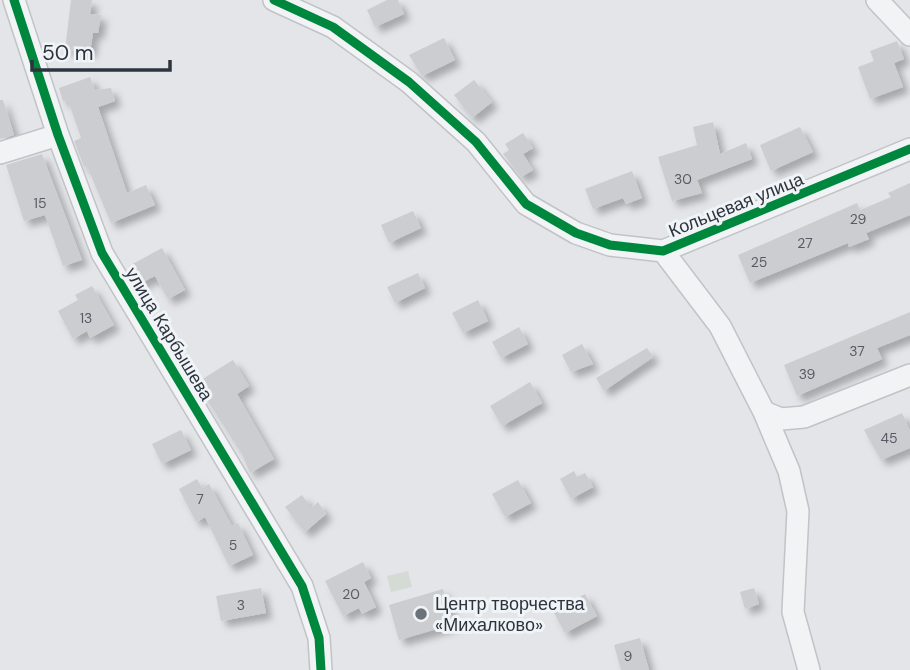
<svg xmlns="http://www.w3.org/2000/svg" width="910" height="670" font-family="'DM Sans',sans-serif">
	<defs>
		<filter id="shadow"><feDropShadow dx="6" dy="6" stdDeviation="3.5" flood-color="#0004"/></filter>
	</defs>
	<rect width="100%" height="100%" fill="#e3e5e8"/>
	<path fill="#d4dbd4" d="M 408,571 L 412,587 L 391,592 L 387,576 Z"/>
	<path fill="#cccdd0" filter="url(#shadow)" d="M 71,0 L 92,0 L 90,14 L 101,15 L 98,33 L 93,33 L 90,52 L 65,50 Z
		M 387,0 L 398,0 L 404,14 L 375,27 L 367,10 Z
		M 444,38 L 455,60 L 422,76 L 409,55 Z
		M 897,41 L 904,59 L 894,63 L 903,87 L 870,99 L 858,67 L 874,61 L 870,51 Z
		M 90,77 L 95,90 L 111,88 L 115,101 L 98,107 L 127,193 L 146,185 L 155,205 L 111,223 L 87,166 L 84,167 L 74,141 L 81,138 L 68,100 L 63,101 L 59,88 Z
		M 474,80 L 492,102 L 472,118 L 454,95 Z
		M 0,100 L 3,100 L 14,135 L 0,139 Z
		M 713,122 L 720,154 L 746,143 L 752,159 L 697,180 L 702,193 L 672,201 L 658,157 L 697,145 L 693,127 Z
		M 800,127 L 813,152 L 771,171 L 760,145 Z
		M 523,133 L 533,148 L 523,154 L 533,170 L 521,177 L 503,154 L 509,150 L 505,144 Z
		M 42,154 L 82,260 L 63,266 L 45,215 L 24,221 L 6,165 Z
		M 632,171 L 642,198 L 626,204 L 623,198 L 593,209 L 585,189 Z
		M 910,183 L 910,215 L 866,233 L 869,239 L 849,247 L 848,243 L 750,283 L 738,255 L 857,203 L 860,210 L 891,197 L 888,193 Z
		M 413,211 L 421,228 L 389,243 L 381,225 Z
		M 162,248 L 185,290 L 168,299 L 155,276 L 139,284 L 129,266 Z
		M 418,273 L 425,288 L 395,303 L 387,287 Z
		M 92,286 L 114,325 L 90,338 L 87,331 L 73,339 L 58,311 L 78,300 L 75,295 Z
		M 478,300 L 488,321 L 463,333 L 452,313 Z
		M 910,312 L 910,335 L 877,348 L 882,359 L 797,396 L 784,365 Z
		M 519,327 L 528,344 L 501,358 L 492,342 Z
		M 582,344 L 593,364 L 571,372 L 562,355 Z
		M 647,348 L 653,357 L 604,391 L 596,378 Z
		M 233,360 L 249,386 L 237,394 L 274,459 L 250,473 L 242,454 L 196,383 Z
		M 530,382 L 542,403 L 502,426 L 490,406 Z
		M 902,413 L 910,431 L 910,448 L 881,460 L 864,430 Z
		M 181,430 L 191,450 L 162,464 L 152,444 Z
		M 574,471 L 577,477 L 585,473 L 593,487 L 571,499 L 560,479 Z
		M 197,479 L 202,488 L 209,484 L 232,526 L 238,523 L 253,555 L 229,566 L 205,517 L 196,522 L 179,489 Z
		M 518,480 L 531,503 L 505,517 L 492,494 Z
		M 302,495 L 311,508 L 318,502 L 326,514 L 305,532 L 285,507 Z
		M 363,562 L 371,578 L 364,582 L 376,607 L 362,614 L 359,608 L 343,616 L 325,581 Z
		M 261,588 L 266,613 L 221,621 L 216,596 Z
		M 754,588 L 759,604 L 745,609 L 740,592 Z
		M 443,589 L 454,624 L 399,640 L 389,605 Z
		M 585,594 L 597,616 L 565,633 L 553,611 Z
		M 640,638 L 649,670 L 621,670 L 614,645 Z"/>
	<g fill="none" stroke-linecap="round" stroke-linejoin="round">
		<g stroke="#c2c3c6" stroke-width="24">
			<path id="minor" d="M 14,0 L 58,135 L 102,253 L 302,586 L 319,638 L 321,670
				M 274,0 L 333,27 L 409,82 L 476,142 L 526,204 L 576,233 L 610,245 L 663,251 L 910,149
				M 877,0 L 910,35
				M 0,153 L 58,135
				M 663,251 L 720,326 L 764,412 L 789,471 L 798,511 L 793,612 L 809,670
				M 764,412 L 781,419 L 804,417 L 910,375"/>
		</g>
		<use href="#minor" stroke="#f2f3f5" stroke-width="21"/>
		<g stroke="#f1f4f7" stroke-width="13">
			<path id="cycleway" d="M 14,0 L 58,135 L 102,253 L 302,586 L 319,638 L 321,670
				M 274,0 L 333,27 L 409,82 L 476,142 L 526,204 L 576,233 L 610,245 L 663,251 L 910,149"/>
		</g>
		<use href="#cycleway" stroke="#00873e" stroke-width="9"/>
	</g>
	<circle fill="#6c727a" stroke="#f1f4f7" stroke-width="2.5" cx="421" cy="614" r="7"/>
	<g text-anchor="middle" dominant-baseline="central" stroke-width="6" stroke-linejoin="round" paint-order="stroke">
		<g font-size="14" fill="#555b64">
			<text x="683" y="179">30</text>
			<text x="40" y="203">15</text>
			<text x="858" y="219">29</text>
			<text x="805" y="243">27</text>
			<text x="759" y="262">25</text>
			<text x="86" y="318">13</text>
			<text x="857" y="351">37</text>
			<text x="807" y="374">39</text>
			<text x="889" y="438">45</text>
			<text x="200" y="499">7</text>
			<text x="233" y="545">5</text>
			<text x="351" y="594">20</text>
			<text x="241" y="605">3</text>
			<text x="628" y="656">9</text>
		</g>
		<g font-size="18" fill="#2c343f" stroke="#f1f4f7">
			<text transform="translate(736 205) rotate(-22)">Кольцевая улица</text>
			<text transform="translate(169 334) rotate(59)">улица Карбышева</text>
		</g>
		<g font-size="18" fill="#2c343f" stroke="#f1f4f7" text-anchor="start">
			<text x="435" y="604">Центр творчества<tspan x="435" dy="21">«Михалково»</tspan></text>
		</g>
	</g>
	<path d="M32 60v10h138v-10" fill="none" stroke="#2c343f" stroke-width="3.5"/>
	<text x="42" y="60" font-size="21" fill="#2c343f" stroke="#f1f4f7" stroke-width="5" paint-order="stroke">50 m</text>
</svg>
